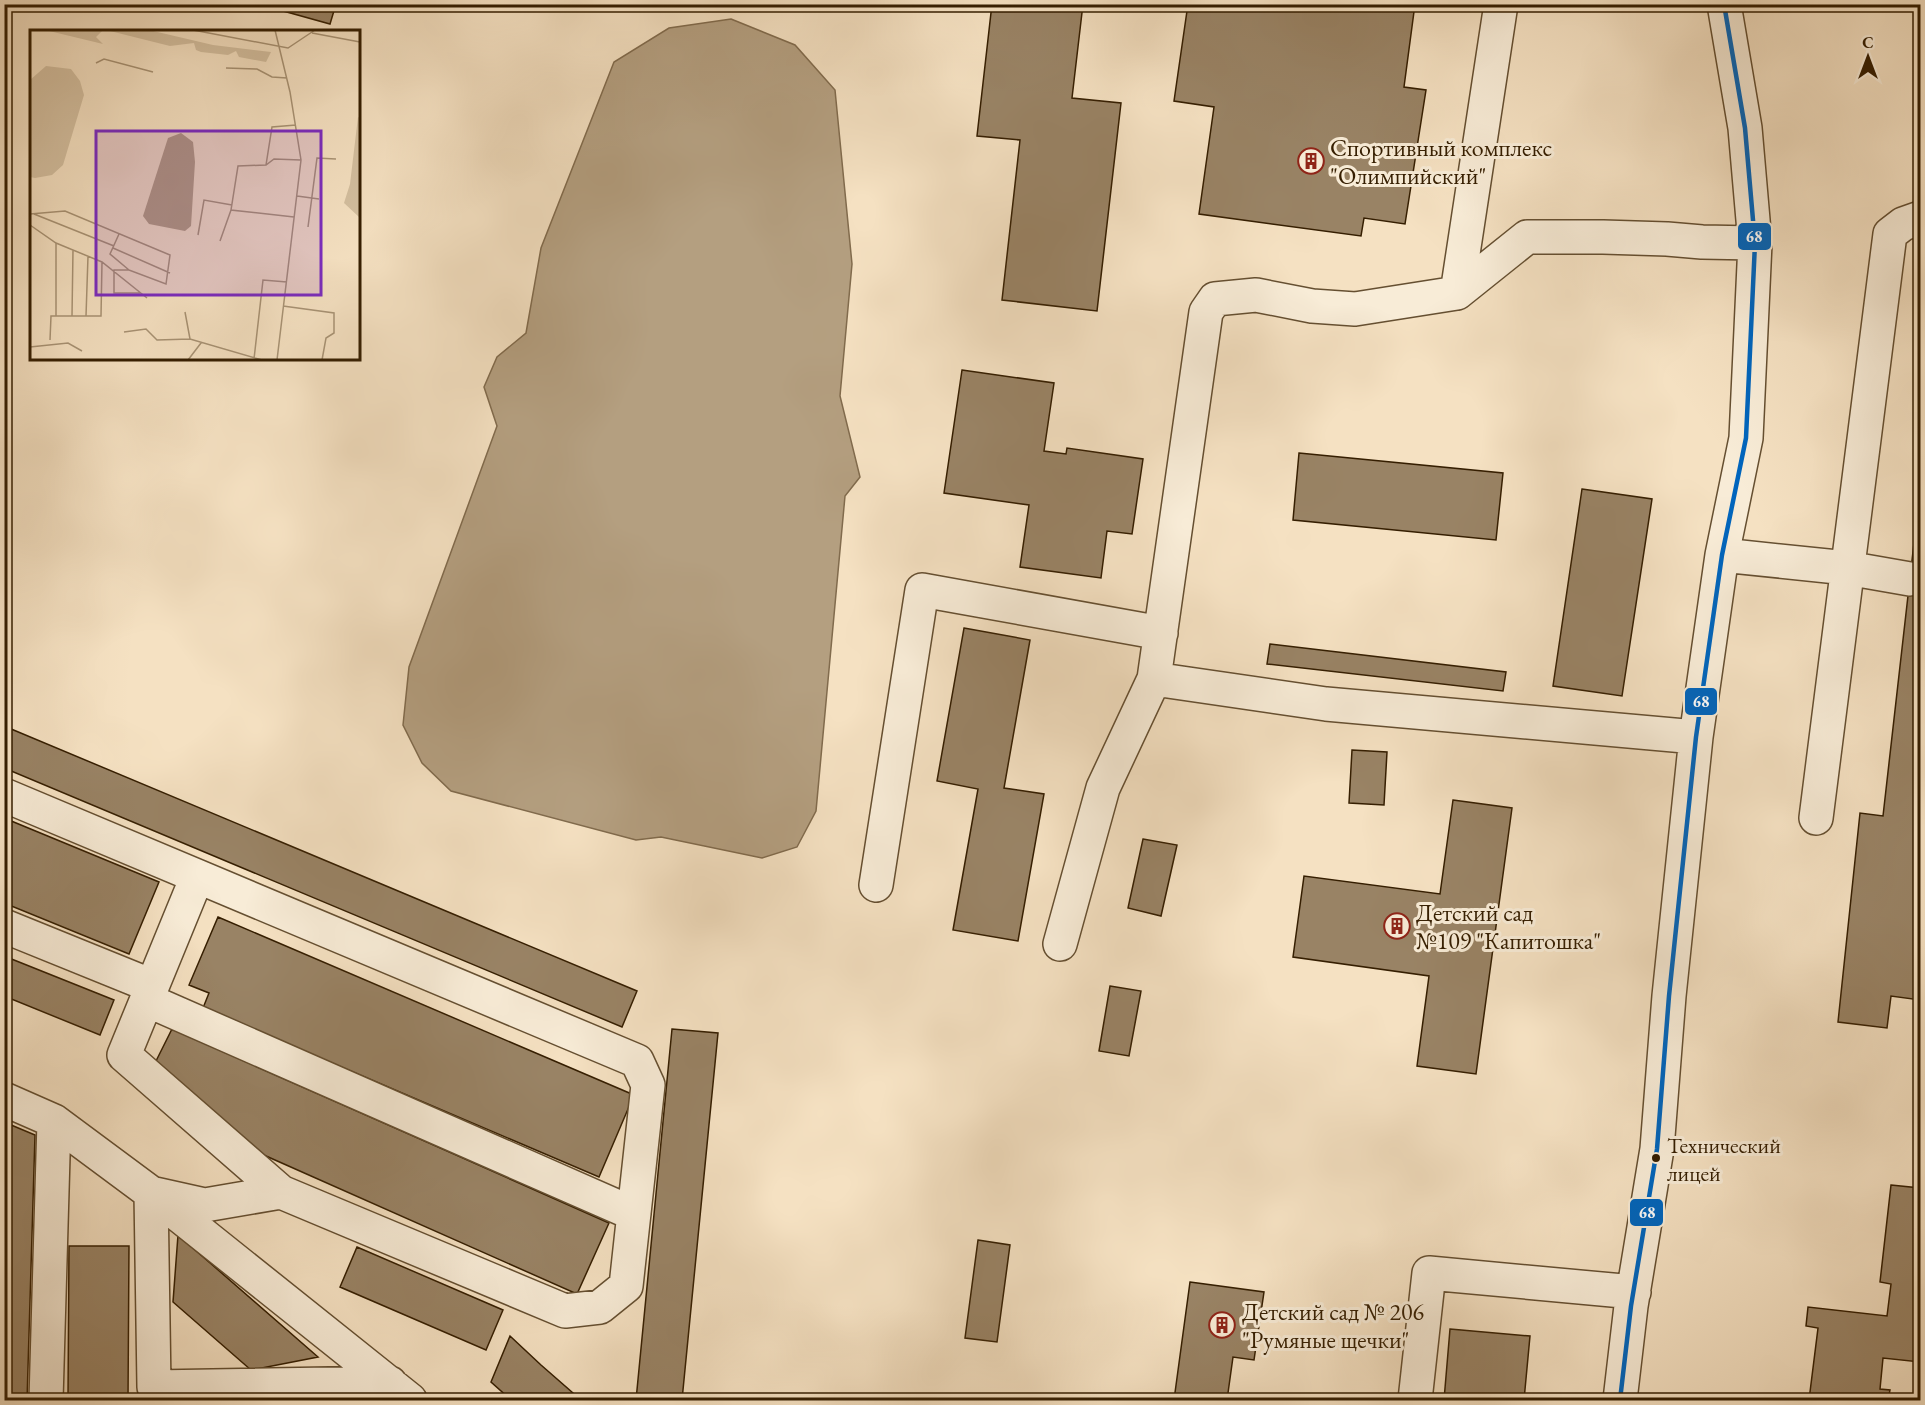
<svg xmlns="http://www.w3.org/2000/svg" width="1925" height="1405" font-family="'EB Garamond',serif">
	<rect width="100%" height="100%" fill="#f5e1c2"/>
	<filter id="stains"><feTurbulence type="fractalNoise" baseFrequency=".00333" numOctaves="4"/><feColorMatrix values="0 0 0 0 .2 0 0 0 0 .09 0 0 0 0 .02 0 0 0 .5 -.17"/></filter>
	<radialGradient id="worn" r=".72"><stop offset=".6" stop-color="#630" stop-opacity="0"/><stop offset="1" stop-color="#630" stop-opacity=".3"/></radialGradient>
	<path fill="#b49f80" stroke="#816b4d" stroke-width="1.5" d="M 731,19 L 795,45 L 835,90 L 852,264 L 840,396 L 860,477 L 845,496 L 816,811 L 797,847 L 762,858 L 661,837 L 636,840 L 451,791 L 422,763 L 403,725 L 409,667 L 497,426 L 484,387 L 497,357 L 526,333 L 541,248 L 614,62 L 669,28 Z"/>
	<path fill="#998365" stroke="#351e01" stroke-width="1.5" d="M 258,4 L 336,4 L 330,24 Z
		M 992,4 L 1083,4 L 1072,98 L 1121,103 L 1097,311 L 1002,300 L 1020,140 L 977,136 Z
		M 1188,4 L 1415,4 L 1404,87 L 1426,90 L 1405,224 L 1364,218 L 1361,236 L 1199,214 L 1214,107 L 1174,101 Z
		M 962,370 L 1054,383 L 1044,451 L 1066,454 L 1067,448 L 1143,459 L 1132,534 L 1107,531 L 1101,578 L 1020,567 L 1029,505 L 944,493 Z
		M 1299,453 L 1503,473 L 1496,540 L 1293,520 Z
		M 1582,489 L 1652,499 L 1622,696 L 1553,686 Z
		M 1920,490 L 1920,1000 L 1891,996 L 1887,1028 L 1838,1022 L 1860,813 L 1883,816 Z
		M 964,628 L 1030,640 L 1004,788 L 1044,794 L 1018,941 L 953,930 L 978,789 L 937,781 Z
		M 1270,644 L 1506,672 L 1503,691 L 1267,664 Z
		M 4,726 L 637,991 L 622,1027 L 4,768 Z
		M 1352,750 L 1387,752 L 1384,805 L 1349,803 Z
		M 1453,800 L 1512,808 L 1476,1074 L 1417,1066 L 1429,976 L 1293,957 L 1304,876 L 1440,894 Z
		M 4,818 L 159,882 L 129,954 L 4,903 Z
		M 1143,839 L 1177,845 L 1161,916 L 1128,908 Z
		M 218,917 L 634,1095 L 599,1177 L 203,1008 L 209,993 L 189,985 Z
		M 4,956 L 114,1000 L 100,1035 L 4,996 Z
		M 1110,986 L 1141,991 L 1129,1056 L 1099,1051 Z
		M 172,1029 L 609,1223 L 577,1294 L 257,1152 L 156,1061 Z
		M 672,1029 L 718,1033 L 682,1400 L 636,1400 Z
		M 4,1122 L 35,1135 L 27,1400 L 4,1400 Z
		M 1891,1185 L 1920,1188 L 1920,1362 L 1883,1358 L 1880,1389 L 1890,1390 L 1888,1400 L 1809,1400 L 1818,1328 L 1806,1326 L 1808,1307 L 1887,1316 L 1891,1284 L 1880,1282 Z
		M 178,1235 L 318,1357 L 251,1370 L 173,1302 Z
		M 978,1240 L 1010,1245 L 997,1342 L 965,1338 Z
		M 69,1246 L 129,1246 L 128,1400 L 68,1400 Z
		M 357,1247 L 503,1310 L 486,1350 L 340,1287 Z
		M 1190,1282 L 1264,1292 L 1254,1360 L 1233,1357 L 1227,1400 L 1174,1400 Z
		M 1450,1329 L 1530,1336 L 1524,1400 L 1444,1400 Z
		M 510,1336 L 541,1365 L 581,1400 L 511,1400 L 491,1382 Z"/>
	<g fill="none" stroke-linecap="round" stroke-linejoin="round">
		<g stroke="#654f31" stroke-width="36">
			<path id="minor" d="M 1457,293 L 1501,4
				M 1722,555 L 1847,568 L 1910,579
				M 1696,737 L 1326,704 L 1154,679 L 1206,312 L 1215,299 L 1256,295 L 1312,306 L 1355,309 L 1457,293 L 1527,237 L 1603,237 L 1667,239 L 1702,242 L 1755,243
				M 4,795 L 637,1061 L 648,1085 L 626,1286 L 600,1307 L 565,1311 L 281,1192 L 205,1205 L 151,1193 L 154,1387 L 390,1383
				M 1816,818 L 1890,234 L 1903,224 L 1920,218
				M 197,877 L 124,1055 L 281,1192
				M 876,885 L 922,590 L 1161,633
				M 4,926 L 152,986
				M 1060,944 L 1103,788 L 1154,679
				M 147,1000 L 634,1214
				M 4,1099 L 54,1121 L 151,1193 L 410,1400
				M 46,1400 L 54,1121
				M 1415,1400 L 1429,1273 L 1634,1292
				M 1620,1400 L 1631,1306 L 1657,1149 L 1669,996 L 1696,737 L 1722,555 L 1746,438 L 1755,243 L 1745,128 L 1724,4"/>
		</g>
		<use href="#minor" stroke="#f8ecd7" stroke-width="33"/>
		<g stroke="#f8ecd7" stroke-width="9">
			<path id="bus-1" d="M 1620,1400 L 1631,1306 L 1657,1149 L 1669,996 L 1696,737 L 1722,555 L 1746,438 L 1755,243 L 1745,128 L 1724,4"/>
		</g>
		<use href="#bus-1" stroke="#0065bd" stroke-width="4.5"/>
	</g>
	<defs>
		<g id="building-ring" transform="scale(1.35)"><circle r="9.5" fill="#f8ecd7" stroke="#8f2418" stroke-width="1.5"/><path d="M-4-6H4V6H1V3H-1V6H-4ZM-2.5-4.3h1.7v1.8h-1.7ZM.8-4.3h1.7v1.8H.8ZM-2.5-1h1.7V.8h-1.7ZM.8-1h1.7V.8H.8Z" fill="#8f2418"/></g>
	</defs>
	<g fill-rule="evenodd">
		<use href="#building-ring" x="1311" y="161"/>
		<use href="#building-ring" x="1397" y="926"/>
		<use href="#building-ring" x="1222" y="1325"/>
	</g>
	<circle fill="#351e01" stroke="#f8ecd7" stroke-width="2" cx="1656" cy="1158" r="5"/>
	<g text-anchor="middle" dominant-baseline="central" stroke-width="6" stroke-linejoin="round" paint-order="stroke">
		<g font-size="22" fill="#351e01" stroke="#f8ecd7" text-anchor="start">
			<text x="1667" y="1145">Технический<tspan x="1667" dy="28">лицей</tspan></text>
		</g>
		<g font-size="24" fill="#351e01" stroke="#f8ecd7" text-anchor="start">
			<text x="1330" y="147">Спортивный комплекс<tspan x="1330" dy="28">"Олимпийский"</tspan></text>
			<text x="1416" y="912">Детский сад<tspan x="1416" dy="28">№109 "Капитошка"</tspan></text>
			<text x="1242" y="1311">Детский сад № 206<tspan x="1242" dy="28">"Румяные щечки"</tspan></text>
		</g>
	</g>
	<g transform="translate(30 30)">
		<rect width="330" height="330" fill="#f5e1c2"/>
		<path d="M 15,0 L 73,0 L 66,7 L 73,14 ZM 119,0 L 183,15 L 241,22 L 236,32 L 209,27 L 206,21 L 198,25 L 171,22 L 166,20 L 164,13 L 140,16 L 80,1 ZM 16,36 L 41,39 L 50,51 L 54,65 L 33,135 L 22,145 L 5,148 L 0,147 L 0,50 ZM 328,87 L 330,88 L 329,187 L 314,173 L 320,154 Z" fill="#d4c0a1"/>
		<path d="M 151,103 L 163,112 L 165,132 L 161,196 L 155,201 L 119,194 L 113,186 L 138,108 Z" fill="#b49f80"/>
		<path fill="none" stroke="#a89375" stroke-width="1.5" d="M 163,0 L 258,18 L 285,0M 245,0 L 260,62 L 271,130 L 247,330M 282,3 L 330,12M 66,33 L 74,29 L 123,42M 196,38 L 227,39 L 242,47 L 257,48M 236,135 L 242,97 L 266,95M 267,166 L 289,169M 0,184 L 35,181 L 140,225 L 136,254 L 99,240 L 84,240 L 84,263 L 111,263M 4,184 L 84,216M 264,187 L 201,180 L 208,136 L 236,135 L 244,129 L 271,130M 0,195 L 26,213 L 72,232 L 117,268M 278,197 L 287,128 L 306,129M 89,204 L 80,224 L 99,240M 168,205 L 174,170 L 202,175M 190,211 L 201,180M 83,218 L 140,243M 253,276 L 304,283 L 304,303 L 296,308 L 292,330M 155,282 L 160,309M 26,286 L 26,213M 42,286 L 43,220M 56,286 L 58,226M 94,302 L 116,299 L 127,310 L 160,309 L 232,330M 20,310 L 21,286 L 71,286 L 72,232M 0,317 L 38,313 L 52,321M 224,329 L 233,250 L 257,252M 158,330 L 171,313"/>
		<path fill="#7b2cbf" fill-opacity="0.15" stroke="#7b2cbf" stroke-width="3" d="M 66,101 L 291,101 L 291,265 L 66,265 Z"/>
		<rect width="330" height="330" fill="none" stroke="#351e01" stroke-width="3"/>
	</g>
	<g stroke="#f8ecd7" stroke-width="2">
		<rect x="1737" y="222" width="35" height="29" rx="6" fill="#0065bd"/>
		<rect x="1684" y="687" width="34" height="29" rx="6" fill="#0065bd"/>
		<rect x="1629" y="1198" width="35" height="29" rx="6" fill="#0065bd"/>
	</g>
	<g font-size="16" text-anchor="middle" font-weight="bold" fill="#fff">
		<text x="1754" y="242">68</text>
		<text x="1701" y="707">68</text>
		<text x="1647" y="1218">68</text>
	</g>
	<rect width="1925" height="1405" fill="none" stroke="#f5e1c2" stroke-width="24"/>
	<rect x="6" y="6" width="1913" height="1393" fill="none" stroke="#351e01" stroke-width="3"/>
	<rect x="12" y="12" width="1901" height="1381" fill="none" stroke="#351e01" stroke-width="1.5"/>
	<g transform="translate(1868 57)" stroke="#f8ecd7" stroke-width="4.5" paint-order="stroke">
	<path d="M0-4.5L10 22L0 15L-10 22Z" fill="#351e01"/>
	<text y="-9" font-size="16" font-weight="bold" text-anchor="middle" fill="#351e01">С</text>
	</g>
	<rect width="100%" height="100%" filter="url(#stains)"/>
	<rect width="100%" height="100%" fill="url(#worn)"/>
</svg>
